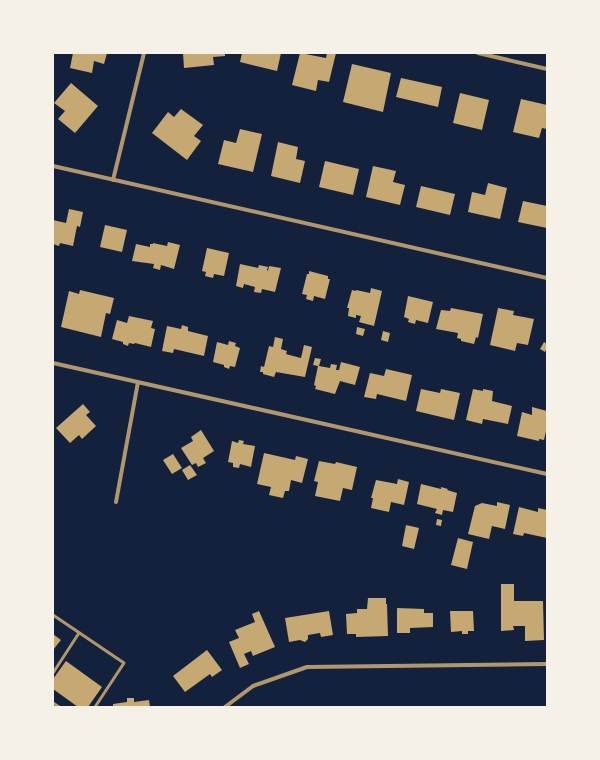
<svg xmlns="http://www.w3.org/2000/svg" width="600" height="760" font-family="Georgia,serif">
	<rect width="100%" height="100%" fill="#14213d"/>
	<path fill="#c6a872" d="M 73,53 L 107,53 L 104,64 L 94,61 L 92,73 L 70,68 Z
		M 183,53 L 225,53 L 225,56 L 213,57 L 214,65 L 184,68 Z
		M 242,53 L 281,53 L 277,71 L 240,62 Z
		M 300,53 L 326,58 L 327,53 L 336,53 L 329,82 L 318,80 L 316,91 L 292,85 Z
		M 352,64 L 391,73 L 383,112 L 343,102 Z
		M 401,78 L 442,87 L 438,107 L 396,97 Z
		M 71,83 L 98,106 L 75,133 L 58,119 L 65,111 L 54,103 Z
		M 460,93 L 489,100 L 482,130 L 453,123 Z
		M 521,99 L 547,105 L 547,129 L 542,128 L 539,138 L 513,132 Z
		M 181,109 L 203,125 L 194,136 L 201,141 L 187,160 L 152,133 L 168,112 L 174,117 Z
		M 240,129 L 262,134 L 253,172 L 218,164 L 224,140 L 236,143 Z
		M 278,142 L 298,147 L 296,159 L 305,161 L 300,183 L 271,176 Z
		M 325,161 L 359,169 L 353,195 L 319,187 Z
		M 373,166 L 396,171 L 393,182 L 405,185 L 400,205 L 366,197 Z
		M 488,183 L 507,188 L 500,219 L 468,212 L 472,192 L 485,195 Z
		M 421,186 L 455,194 L 450,215 L 416,207 Z
		M 523,201 L 547,206 L 547,228 L 518,222 Z
		M 69,209 L 83,212 L 80,227 L 77,226 L 73,246 L 60,243 L 59,246 L 53,244 L 53,220 L 66,223 Z
		M 105,225 L 127,230 L 122,252 L 100,247 Z
		M 168,242 L 180,245 L 174,269 L 161,265 L 160,270 L 153,268 L 154,264 L 132,261 L 136,244 L 150,247 L 150,244 L 153,244 L 153,243 L 167,246 Z
		M 207,248 L 229,253 L 224,276 L 214,274 L 213,278 L 205,276 L 206,272 L 202,271 Z
		M 240,264 L 258,268 L 259,265 L 268,267 L 267,270 L 268,271 L 269,266 L 281,268 L 275,292 L 262,289 L 261,293 L 254,292 L 255,287 L 244,284 L 243,288 L 236,286 Z
		M 309,271 L 328,276 L 328,279 L 330,279 L 325,299 L 314,296 L 313,301 L 306,299 L 307,295 L 302,294 L 307,274 L 309,274 Z
		M 371,288 L 382,291 L 374,326 L 359,322 L 361,316 L 356,315 L 356,318 L 348,316 L 349,308 L 347,308 L 352,290 L 356,291 L 356,290 L 370,293 Z
		M 80,290 L 114,298 L 110,314 L 106,313 L 101,337 L 61,327 L 69,291 L 79,294 Z
		M 408,296 L 433,302 L 428,323 L 416,320 L 415,324 L 408,322 L 409,319 L 404,317 Z
		M 451,308 L 483,314 L 478,338 L 476,337 L 474,344 L 461,341 L 461,339 L 457,338 L 458,333 L 436,329 L 441,310 L 450,311 Z
		M 498,308 L 514,311 L 513,315 L 534,319 L 528,345 L 517,343 L 515,351 L 490,345 Z
		M 129,316 L 153,321 L 151,328 L 155,329 L 151,347 L 135,343 L 134,344 L 129,343 L 128,346 L 123,344 L 123,342 L 112,339 L 117,320 L 127,323 Z
		M 182,325 L 188,327 L 188,331 L 208,336 L 204,356 L 174,349 L 173,353 L 162,351 L 167,326 L 181,329 Z
		M 357,327 L 365,329 L 363,336 L 356,334 Z
		M 383,331 L 390,333 L 388,342 L 381,340 Z
		M 275,337 L 283,339 L 281,349 L 287,351 L 286,354 L 293,356 L 301,358 L 304,345 L 312,347 L 305,377 L 276,372 L 274,377 L 263,374 L 263,372 L 260,372 L 261,366 L 264,367 L 269,346 L 273,347 Z
		M 229,341 L 236,343 L 235,346 L 240,348 L 235,367 L 230,366 L 229,369 L 224,367 L 224,365 L 213,362 L 217,342 L 228,345 Z
		M 544,342 L 547,344 L 547,348 L 545,352 L 540,349 Z
		M 315,358 L 321,359 L 319,366 L 330,368 L 331,364 L 337,365 L 336,370 L 339,370 L 341,362 L 360,367 L 355,385 L 340,381 L 335,394 L 315,389 L 316,386 L 314,385 L 318,366 L 313,365 Z
		M 386,369 L 412,375 L 406,401 L 377,394 L 376,399 L 364,397 L 370,373 L 384,376 Z
		M 421,389 L 440,393 L 441,389 L 460,393 L 454,420 L 416,411 Z
		M 473,389 L 483,391 L 483,389 L 493,391 L 492,401 L 512,406 L 508,424 L 483,419 L 482,424 L 466,420 Z
		M 83,404 L 90,412 L 86,415 L 96,426 L 82,439 L 79,435 L 70,443 L 56,428 Z
		M 532,407 L 547,411 L 547,427 L 544,440 L 539,439 L 539,441 L 517,436 L 522,412 L 532,415 Z
		M 201,430 L 214,451 L 203,458 L 206,463 L 198,467 L 196,463 L 192,465 L 181,448 L 193,441 L 191,437 Z
		M 239,440 L 244,441 L 243,444 L 255,446 L 251,467 L 240,464 L 239,468 L 233,467 L 233,463 L 228,462 L 232,441 L 238,443 Z
		M 264,453 L 295,460 L 296,456 L 308,459 L 302,483 L 291,480 L 289,491 L 285,491 L 283,498 L 269,495 L 271,487 L 257,484 Z
		M 173,454 L 182,468 L 172,474 L 163,460 Z
		M 319,461 L 335,464 L 336,462 L 357,467 L 352,490 L 343,488 L 340,501 L 315,496 L 318,482 L 314,481 Z
		M 190,465 L 197,475 L 188,480 L 182,470 Z
		M 398,479 L 409,482 L 404,505 L 391,502 L 389,512 L 371,508 L 373,498 L 371,498 L 376,480 L 397,484 Z
		M 421,484 L 441,489 L 441,487 L 448,489 L 447,490 L 457,493 L 453,512 L 443,510 L 442,515 L 435,513 L 437,509 L 417,504 Z
		M 497,502 L 510,505 L 505,529 L 492,526 L 489,539 L 468,534 L 475,506 L 482,503 L 497,506 Z
		M 519,507 L 538,512 L 538,508 L 547,510 L 547,538 L 524,533 L 523,536 L 513,534 Z
		M 437,519 L 442,520 L 441,526 L 436,525 Z
		M 406,525 L 419,528 L 414,549 L 402,546 Z
		M 458,538 L 473,542 L 467,569 L 451,565 Z
		M 501,584 L 514,584 L 514,601 L 543,601 L 544,640 L 525,641 L 525,626 L 513,626 L 514,630 L 501,631 Z
		M 368,598 L 386,598 L 386,604 L 387,604 L 388,636 L 356,637 L 356,634 L 347,634 L 346,614 L 357,613 L 357,609 L 367,609 Z
		M 397,608 L 424,609 L 424,613 L 433,613 L 433,627 L 410,628 L 410,633 L 397,633 Z
		M 259,611 L 275,647 L 253,656 L 251,651 L 244,654 L 249,664 L 240,668 L 229,642 L 239,638 L 235,630 L 255,622 L 252,614 Z
		M 329,611 L 333,635 L 321,637 L 320,633 L 308,635 L 308,639 L 305,642 L 300,640 L 289,642 L 285,618 Z
		M 450,611 L 473,611 L 474,631 L 468,631 L 468,634 L 462,634 L 462,631 L 451,632 Z
		M 53,634 L 61,640 L 53,650 Z
		M 207,650 L 222,670 L 212,677 L 210,674 L 185,692 L 173,676 Z
		M 66,661 L 102,687 L 88,707 L 78,707 L 53,689 L 53,679 Z
		M 127,698 L 134,698 L 134,702 L 149,700 L 150,707 L 113,707 L 113,704 L 127,702 Z"/>
	<g fill="none" stroke-linecap="round" stroke-linejoin="round">
		<path stroke="#b1986c" stroke-width="3" d="M 53,615 L 124,663 L 95,707
			M 53,673 L 79,633
			M 53,703 L 59,707"/>
		<path stroke="#b1986c" stroke-width="4" d="M 478,53 L 547,69
			M 53,166 L 547,278
			M 113,180 L 144,53
			M 53,363 L 547,474
			M 116,502 L 138,382
			M 225,707 L 253,686 L 307,667 L 547,664"/>
	</g>
	<rect width="600" height="760" fill="none" stroke="#f6f1e7" stroke-width="108"/>
</svg>
